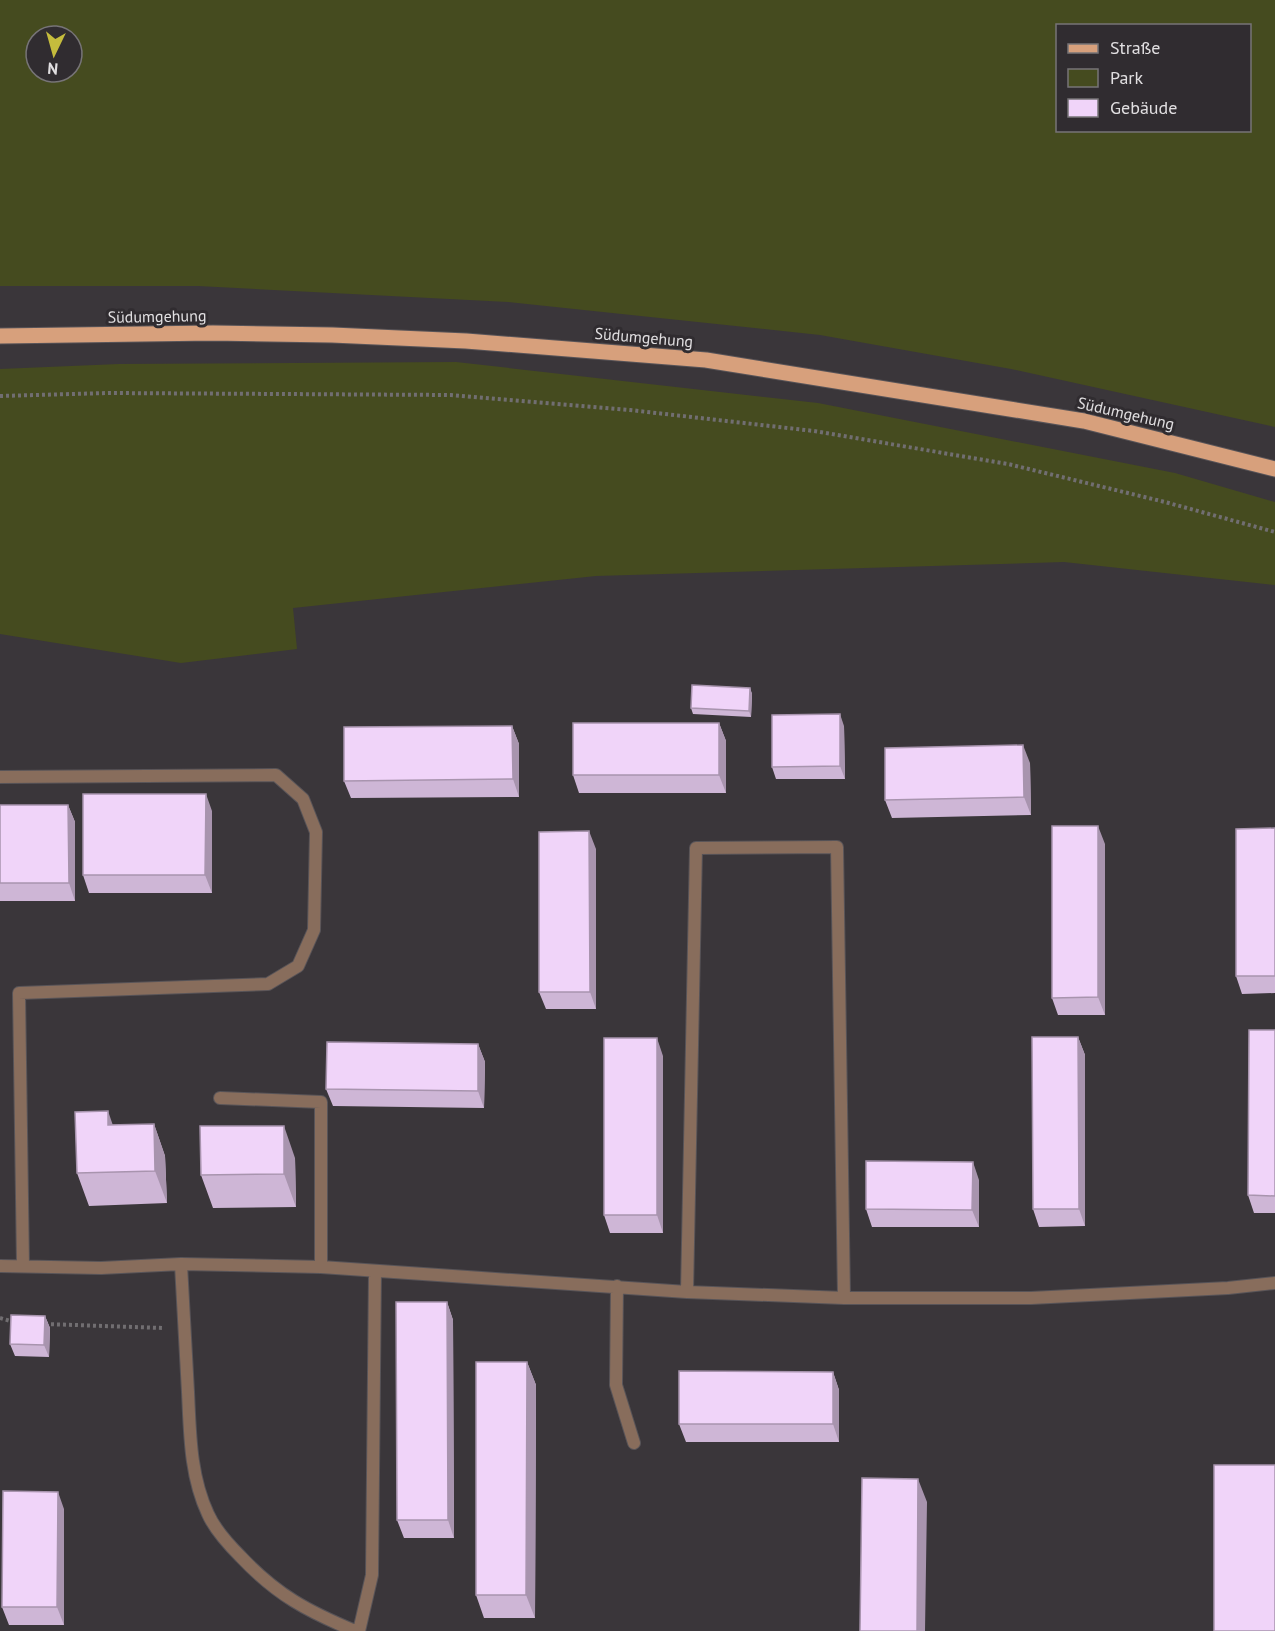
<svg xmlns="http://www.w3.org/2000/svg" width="1275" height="1631" font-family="'PT Sans',sans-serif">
	<rect width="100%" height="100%" fill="#3a363a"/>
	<path fill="#454b1f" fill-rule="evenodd" d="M 0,0 L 1275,0 L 1275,427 L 1011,369 L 820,335 L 508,302 L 198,286 L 0,286 ZM 1058,26 L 1250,26 L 1250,130 L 1058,130 ZM 36,36 L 72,36 L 72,72 L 36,72 Z
		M 456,362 L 818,403 L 1175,473 L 1275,502 L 1275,585 L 1064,562 L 596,576 L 293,608 L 297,649 L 181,663 L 0,634 L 0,369 L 119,364 Z"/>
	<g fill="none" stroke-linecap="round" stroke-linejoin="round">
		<g stroke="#585458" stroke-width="14">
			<path id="service" d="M 0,777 L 276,775 L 303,799 L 316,832 L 314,930 L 298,966 L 268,984 L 19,993 L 23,1266
				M 220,1098 L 321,1102 L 321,1267
				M 181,1264 C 183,1307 186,1350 188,1392 C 190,1433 190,1476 208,1514 C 215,1530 229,1545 241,1557 C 277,1595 307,1611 355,1631
				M 0,1266 L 101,1268 L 181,1264 L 321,1267 L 687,1292 L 844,1298 L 1031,1298 L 1228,1288 L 1275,1283
				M 617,1286 L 616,1385 L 634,1443
				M 687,1292 L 696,848 L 837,847 L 844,1298
				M 359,1631 L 372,1575 L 375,1271"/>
		</g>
		<g stroke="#585458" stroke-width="17">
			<path id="primary" d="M 0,336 L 213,333 L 332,335 L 466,341 L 706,360 L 1084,421 L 1275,469"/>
		</g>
		<path stroke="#716e71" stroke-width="4" stroke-dasharray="3 3" stroke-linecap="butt" d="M 0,396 L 109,393 L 451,395 L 630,410 L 814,431 L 1008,464 L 1165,502 L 1275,532
			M 0,1318 L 14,1322
			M 45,1324 L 163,1328"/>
		<use href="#service" stroke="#886d5c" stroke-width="12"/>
		<use href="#primary" stroke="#d7a07c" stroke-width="15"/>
	</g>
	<path fill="#ceb6d6" d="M 750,688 L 752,694 L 751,717 L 693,714 L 691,708 Z
		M 719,723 L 726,741 L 726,793 L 579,793 L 573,775 Z
		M 512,726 L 519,744 L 519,797 L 351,798 L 344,781 Z
		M 844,726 L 845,779 L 776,779 L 772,767 Z
		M 1030,763 L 1031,815 L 892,818 L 885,800 Z
		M 0,805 L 68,805 L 75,822 L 75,901 L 0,901 Z
		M 212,811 L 212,893 L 89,893 L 83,875 Z
		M 1275,828 L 1275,993 L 1242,994 L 1236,976 Z
		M 1105,844 L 1105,1015 L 1058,1015 L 1052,998 Z
		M 596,849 L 596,1009 L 546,1009 L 539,992 Z
		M 1275,1030 L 1275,1213 L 1254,1213 L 1248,1195 Z
		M 1078,1037 L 1085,1055 L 1085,1226 L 1039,1227 L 1033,1209 Z
		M 478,1044 L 485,1062 L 484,1108 L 333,1106 L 326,1089 Z
		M 663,1056 L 663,1233 L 610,1233 L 604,1215 Z
		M 154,1124 L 165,1156 L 167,1203 L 89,1206 L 77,1173 Z
		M 295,1158 L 296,1207 L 213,1208 L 201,1175 Z
		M 979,1180 L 979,1227 L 872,1227 L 866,1209 Z
		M 447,1302 L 453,1320 L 454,1538 L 404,1538 L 397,1520 Z
		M 45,1316 L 50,1328 L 49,1357 L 15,1356 L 10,1344 Z
		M 527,1362 L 536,1385 L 535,1618 L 484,1618 L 476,1595 Z
		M 833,1372 L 839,1390 L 839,1442 L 686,1442 L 679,1424 Z
		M 64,1509 L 64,1625 L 9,1625 L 2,1607 Z"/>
	<path fill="#a894ae" d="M 750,688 L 752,694 L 751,717 L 749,711 Z
		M 840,714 L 844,726 L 845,779 L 840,766 Z
		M 719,723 L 726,741 L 726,793 L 719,775 Z
		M 512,726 L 519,744 L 519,797 L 513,779 Z
		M 1023,745 L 1030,763 L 1031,815 L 1024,797 Z
		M 206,794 L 212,811 L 212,893 L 205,875 Z
		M 68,805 L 75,822 L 75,901 L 69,883 Z
		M 1098,826 L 1105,844 L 1105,1015 L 1098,997 Z
		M 589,831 L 596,849 L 596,1009 L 590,992 Z
		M 1078,1037 L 1085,1055 L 1085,1226 L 1079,1209 Z
		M 657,1038 L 663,1056 L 663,1233 L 657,1215 Z
		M 478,1044 L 485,1062 L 484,1108 L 478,1091 Z
		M 108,1111 L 119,1143 L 108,1125 Z
		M 154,1124 L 165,1156 L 167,1203 L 155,1171 Z
		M 284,1126 L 295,1158 L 296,1207 L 284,1174 Z
		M 973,1162 L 979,1180 L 979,1227 L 972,1210 Z
		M 447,1302 L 453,1320 L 454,1538 L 448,1520 Z
		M 45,1316 L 50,1328 L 49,1357 L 44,1345 Z
		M 527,1362 L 536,1385 L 535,1618 L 526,1595 Z
		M 833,1372 L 839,1390 L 839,1442 L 833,1424 Z
		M 918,1479 L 927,1502 L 925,1631 L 917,1631 Z
		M 58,1492 L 64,1509 L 64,1625 L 57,1607 Z"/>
	<path fill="#f0d4f9" stroke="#a894ae" stroke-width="1.5" d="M 692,685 L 750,688 L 749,711 L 691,708 Z
		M 840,714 L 840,766 L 772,767 L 772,715 Z
		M 573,723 L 719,723 L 719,775 L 573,775 Z
		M 512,726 L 513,779 L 344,781 L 344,727 Z
		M 1023,745 L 1024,797 L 885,800 L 885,748 Z
		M 83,794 L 206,794 L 205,875 L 83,875 Z
		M 0,805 L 68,805 L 69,883 L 0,883 Z
		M 1052,826 L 1098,826 L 1098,997 L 1052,998 Z
		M 1275,828 L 1275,976 L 1236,976 L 1236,829 Z
		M 589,831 L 590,992 L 539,992 L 539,832 Z
		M 1249,1030 L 1275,1030 L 1275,1196 L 1248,1195 Z
		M 1032,1037 L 1078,1037 L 1079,1209 L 1033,1209 Z
		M 604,1038 L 657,1038 L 657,1215 L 604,1215 Z
		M 327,1042 L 478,1044 L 478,1091 L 326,1089 Z
		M 108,1111 L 108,1125 L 154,1124 L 155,1171 L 77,1173 L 75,1112 Z
		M 200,1126 L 284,1126 L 284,1174 L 201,1175 Z
		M 866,1161 L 973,1162 L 972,1210 L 866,1209 Z
		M 396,1302 L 447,1302 L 448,1520 L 397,1520 Z
		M 11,1315 L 45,1316 L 44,1345 L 10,1344 Z
		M 476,1362 L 527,1362 L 526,1595 L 476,1595 Z
		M 679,1371 L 833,1372 L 833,1424 L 679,1424 Z
		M 1214,1465 L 1275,1465 L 1275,1631 L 1214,1631 Z
		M 862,1478 L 918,1479 L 917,1631 L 860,1631 Z
		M 3,1491 L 58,1492 L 57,1607 L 2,1607 Z"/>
	<g text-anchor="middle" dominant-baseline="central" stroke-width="6" stroke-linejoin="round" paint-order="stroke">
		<g font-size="16" fill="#e1dfe1" stroke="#302c30">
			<text transform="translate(157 316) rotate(-1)">Südumgehung</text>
			<text transform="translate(644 337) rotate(5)">Südumgehung</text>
			<text transform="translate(1126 413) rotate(13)">Südumgehung</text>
		</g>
	</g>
	<rect x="1056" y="24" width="195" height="108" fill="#302c30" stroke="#777477" stroke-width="1.5"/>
	<rect x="1068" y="44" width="30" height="9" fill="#d7a07c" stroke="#777477" stroke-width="1.5"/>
	<text x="1110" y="54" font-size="18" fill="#e1dfe1">Straße</text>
	<rect x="1068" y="69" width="30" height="18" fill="#454b1f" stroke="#777477" stroke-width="1.5"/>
	<text x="1110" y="84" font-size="18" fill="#e1dfe1">Park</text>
	<rect x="1068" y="99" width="30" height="18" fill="#f0d4f9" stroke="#777477" stroke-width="1.5"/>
	<text x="1110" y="114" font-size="18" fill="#e1dfe1">Gebäude</text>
	<g transform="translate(54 54) rotate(185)"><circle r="28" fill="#302c30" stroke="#777477" stroke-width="1.5"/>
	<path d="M0-4.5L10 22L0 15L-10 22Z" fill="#c5bc3d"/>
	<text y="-9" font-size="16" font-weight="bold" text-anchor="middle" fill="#e1dfe1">N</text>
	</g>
</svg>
